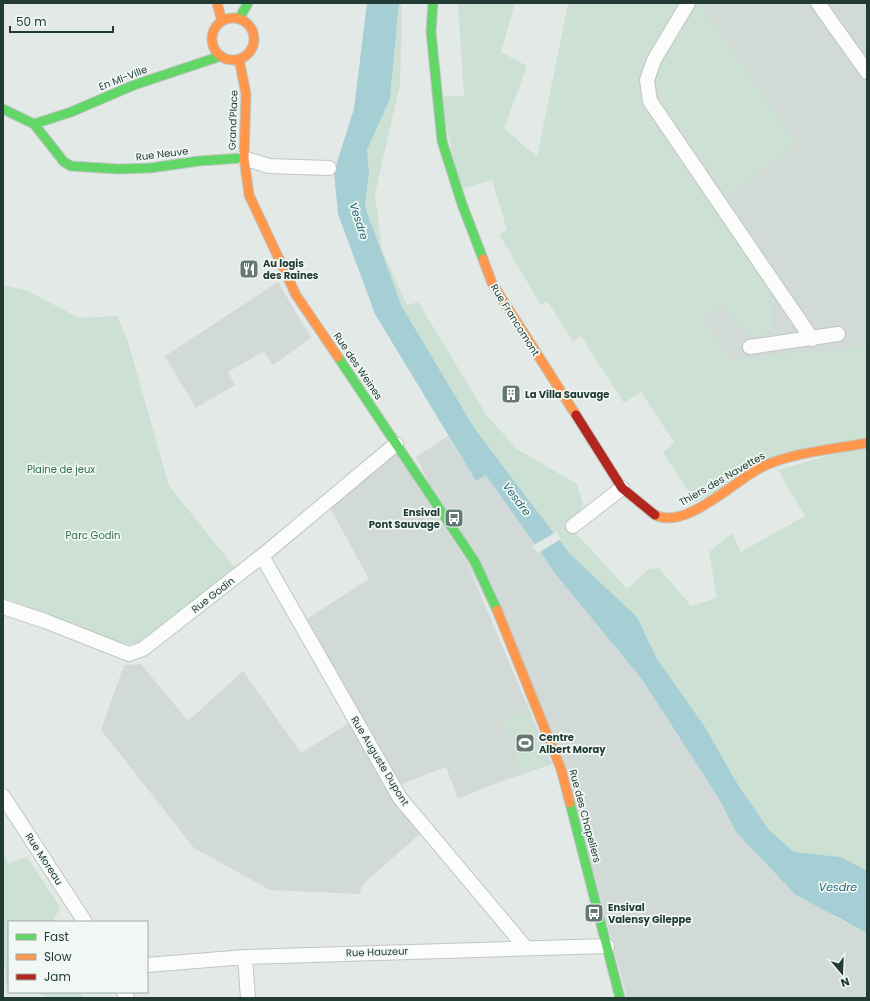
<svg xmlns="http://www.w3.org/2000/svg" width="870" height="1001" font-family="Poppins,sans-serif">
	<rect width="100%" height="100%" fill="#e3e9e6"/>
	<path fill="#d1dad6" d="M 568,3 L 867,3 L 867,430 L 713,400 Z
		M 278,282 L 311,338 L 273,365 L 264,351 L 228,372 L 235,385 L 196,408 L 165,356 Z
		M 448,436 L 476,481 L 486,475 L 557,576 L 641,678 L 718,797 L 736,832 L 835,917 L 867,933 L 867,998 L 627,998 L 563,759 L 416,457 Z
		M 395,452 L 466,560 L 552,764 L 494,784 L 458,799 L 446,767 L 399,785 L 305,620 L 369,579 L 329,506 Z
		M 141,664 L 188,721 L 243,671 L 301,753 L 351,722 L 422,832 L 362,885 L 360,894 L 270,890 L 194,848 L 101,730 L 124,665 Z"/>
	<path fill="#cce1d3" d="M 399,3 L 402,3 L 402,10 L 400,84 L 375,194 L 382,250 L 407,305 L 418,302 L 487,416 L 517,449 L 577,484 L 583,504 L 576,533 L 627,589 L 649,569 L 659,568 L 691,606 L 717,598 L 709,552 L 732,533 L 741,552 L 805,516 L 778,470 L 867,445 L 867,871 L 841,857 L 794,852 L 769,830 L 735,780 L 705,727 L 657,659 L 637,617 L 570,554 L 524,494 L 475,429 L 402,307 L 365,208 L 369,173 L 367,150 L 390,99 Z
		M 458,3 L 515,3 L 501,52 L 527,66 L 504,128 L 537,157 L 568,3 L 680,3 L 639,73 L 646,107 L 773,296 L 772,328 L 751,338 L 721,304 L 703,319 L 730,360 L 867,346 L 867,440 L 783,454 L 696,502 L 663,453 L 674,442 L 641,392 L 624,403 L 581,336 L 573,341 L 547,301 L 541,305 L 499,234 L 507,230 L 492,180 L 460,189 L 440,96 L 464,96 Z
		M 696,3 L 699,3 L 796,144 L 726,197 L 664,108 L 656,84 L 659,63 Z
		M 3,285 L 26,290 L 79,318 L 117,316 L 128,342 L 169,486 L 235,568 L 141,643 L 123,644 L 3,598 Z
		M 527,713 L 547,765 L 523,774 L 503,722 Z
		M 3,855 L 9,863 L 27,857 L 60,907 L 53,922 L 9,922 L 9,986 L 6,985 L 3,948 Z
		M 32,992 L 82,992 L 81,998 L 53,998 Z"/>
	<path fill="#a5ced5" d="M 367,3 L 399,3 L 390,99 L 367,150 L 369,173 L 365,207 L 402,307 L 475,429 L 524,494 L 570,554 L 637,617 L 657,659 L 705,727 L 735,780 L 769,830 L 794,852 L 841,857 L 867,871 L 867,933 L 796,895 L 736,832 L 718,797 L 641,678 L 557,576 L 486,475 L 476,481 L 375,314 L 338,214 L 334,172 L 354,109 Z"/>
	<path fill="#e3e9e6" d="M 556,532 L 561,539 L 538,553 L 532,546 Z"/>
	<g fill="none" stroke-linecap="round" stroke-linejoin="round">
		<g stroke="#c0c6c3" stroke-width="16">
			<path id="street" d="M 688,3 L 654,60 L 647,80 L 650,101 L 812,339
				M 818,3 L 867,72
				M 243,158 L 269,166 L 329,168
				M 750,347 L 838,334
				M 573,526 L 622,488
				M 262,556 L 400,798 L 525,947
				M 3,607 L 45,621 L 129,654 L 143,649 L 262,556 L 396,444
				M 3,796 L 85,922
				M 245,957 L 248,998
				M 147,965 L 245,957 L 607,946
				M 124,992 L 127,998"/>
		</g>
		<g stroke="#bfc6c3" stroke-width="11">
			<path id="fast" d="M 433,3 L 431,32 L 442,141 L 462,204 L 483,259
				M 239,19 L 248,3
				M 3,109 L 34,124 L 64,162 L 71,166 L 118,169 L 150,168 L 199,161 L 243,158
				M 34,124 L 71,112 L 134,85 L 221,56
				M 338,357 L 475,562 L 497,610
				M 570,803 L 620,998"/>
		</g>
		<g stroke="#bfc6c3" stroke-width="11">
			<path id="slow" d="M 217,3 L 222,21
				M212 39a21 21 0 1 1 42 0a21 21 0 1 1-42 0Z
				M 239,59 L 246,94 L 244,158 L 249,195 L 296,295 L 338,357
				M 483,259 L 492,283 L 576,415
				M 655,515 C 687,531 736,478 766,465 C 798,452 833,449 867,443
				M 497,610 L 561,769 L 570,803"/>
		</g>
		<g stroke="#bfc6c3" stroke-width="11">
			<path id="jam" d="M 576,415 L 622,488 L 655,515"/>
		</g>
		<use href="#street" stroke="#fbfcfb" stroke-width="14"/>
		<use href="#fast" stroke="#63d668" stroke-width="9"/>
		<use href="#slow" stroke="#ff974d" stroke-width="9"/>
		<use href="#jam" stroke="#b3261e" stroke-width="9"/>
	</g>
	<defs>
		<g id="restaurant-square" transform="scale(1)"><rect x="-9" y="-9" width="18" height="18" rx="4" fill="#667873" stroke="#f1f8f4"/><path d="M-5-6h1v4h1v-4h1v4h1v-4h1v5L-1.5 .5V6h-2V.5L-5-1ZM5-6V6H3V1.5H1.5Q1.5-4 5-6Z" fill="#fff"/></g>
		<g id="building-square" transform="scale(1)"><rect x="-9" y="-9" width="18" height="18" rx="4" fill="#667873" stroke="#f1f8f4"/><path d="M-4-6H4V6H1V3H-1V6H-4ZM-2.5-4.3h1.7v1.8h-1.7ZM.8-4.3h1.7v1.8H.8ZM-2.5-1h1.7V.8h-1.7ZM.8-1h1.7V.8H.8Z" fill="#fff"/></g>
		<g id="bus-square" transform="scale(1)"><rect x="-9" y="-9" width="18" height="18" rx="4" fill="#667873" stroke="#f1f8f4"/><path d="M-5-6H5V4H4V6H2V4H-2V6H-4V4H-5ZM-3.5-4V0h7V-4ZM-3.5 1.2v1.5H-2V1.2ZM2 1.2v1.5H3.5V1.2Z" fill="#fff"/></g>
		<g id="stadium-square" transform="scale(1)"><rect x="-9" y="-9" width="18" height="18" rx="4" fill="#667873" stroke="#f1f8f4"/><path d="M0-5a6.5 5 0 1 0 0 10a6.5 5 0 1 0 0-10ZM-3.5-1.8h7v3.6h-7Z" fill="#fff"/></g>
	</defs>
	<g fill-rule="evenodd">
		<use href="#restaurant-square" x="249" y="269"/>
		<use href="#building-square" x="511" y="394"/>
		<use href="#bus-square" x="454" y="518"/>
		<use href="#stadium-square" x="525" y="743"/>
		<use href="#bus-square" x="594" y="913"/>
	</g>
	<g text-anchor="middle" dominant-baseline="central" stroke-width="3.5" stroke-linejoin="round" paint-order="stroke">
		<g font-size="10" fill="#223b35" stroke="#f1f8f4">
			<text transform="translate(123 78) rotate(-21)">En Mi-Ville</text>
			<text transform="translate(233 120) rotate(-88)">Grand'Place</text>
			<text transform="translate(162 154) rotate(-7)">Rue Neuve</text>
			<text transform="translate(515 320) rotate(58)">Rue Francomont</text>
			<text transform="translate(358 366) rotate(56)">Rue des Weines</text>
			<text transform="translate(722 479) rotate(-30)">Thiers des Navettes</text>
			<text transform="translate(213 595) rotate(-38)">Rue Godin</text>
			<text transform="translate(380 761) rotate(59)">Rue Auguste Dupont</text>
			<text transform="translate(585 816) rotate(75)">Rue des Chapeliers</text>
			<text transform="translate(44 859) rotate(57)">Rue Moreau</text>
			<text transform="translate(377 952) rotate(-2)">Rue Hauzeur</text>
		</g>
		<g font-size="10" font-weight="bold" fill="#223b35" stroke="#f1f8f4" text-anchor="start">
			<text x="263" y="263">Au logis<tspan x="263" dy="12">des Raines</tspan></text>
			<text x="525" y="394">La Villa Sauvage</text>
			<text x="440" y="512" text-anchor="end">Ensival<tspan x="440" dy="12">Pont Sauvage</tspan></text>
			<text x="539" y="737">Centre<tspan x="539" dy="12">Albert Moray</tspan></text>
			<text x="608" y="907">Ensival<tspan x="608" dy="12">Valensy Gileppe</tspan></text>
		</g>
		<g font-size="10" fill="#2e7049" stroke="#f1f8f4">
			<text x="61" y="469">Plaine de jeux</text>
			<text x="93" y="535">Parc Godin</text>
		</g>
		<g font-size="11" font-style="italic" fill="#1f6374" stroke="#f1f8f4">
			<text transform="translate(359 221) rotate(72)">Vesdre</text>
			<text transform="translate(517 499) rotate(53)">Vesdre</text>
			<text x="838" y="887">Vesdre</text>
		</g>
	</g>
	<rect width="870" height="1001" fill="none" stroke="#223b35" stroke-width="8"/>
	<rect x="8" y="921" width="140" height="72" fill="#f1f8f4" stroke="#9eaca8"/>
	<rect x="16" y="934" width="20" height="6" fill="#63d668" stroke="#9eaca8"/>
	<text x="44" y="941" font-size="12" fill="#223b35">Fast</text>
	<rect x="16" y="954" width="20" height="6" fill="#ff974d" stroke="#9eaca8"/>
	<text x="44" y="961" font-size="12" fill="#223b35">Slow</text>
	<rect x="16" y="974" width="20" height="6" fill="#b3261e" stroke="#9eaca8"/>
	<text x="44" y="981" font-size="12" fill="#223b35">Jam</text>
	<g transform="translate(842 973) rotate(161)" stroke="#f1f8f4" stroke-width="3" paint-order="stroke">
	<path d="M0-3L7 15L0 10L-7 15Z" fill="#223b35"/>
	<text y="-6" font-size="11" font-weight="bold" text-anchor="middle" fill="#223b35">N</text>
	</g>
	<path d="M10 26v6h103v-6" fill="none" stroke="#223b35" stroke-width="2"/>
	<text x="16" y="26" font-size="12" fill="#223b35" stroke="#f1f8f4" stroke-width="3" paint-order="stroke">50 m</text>
</svg>
